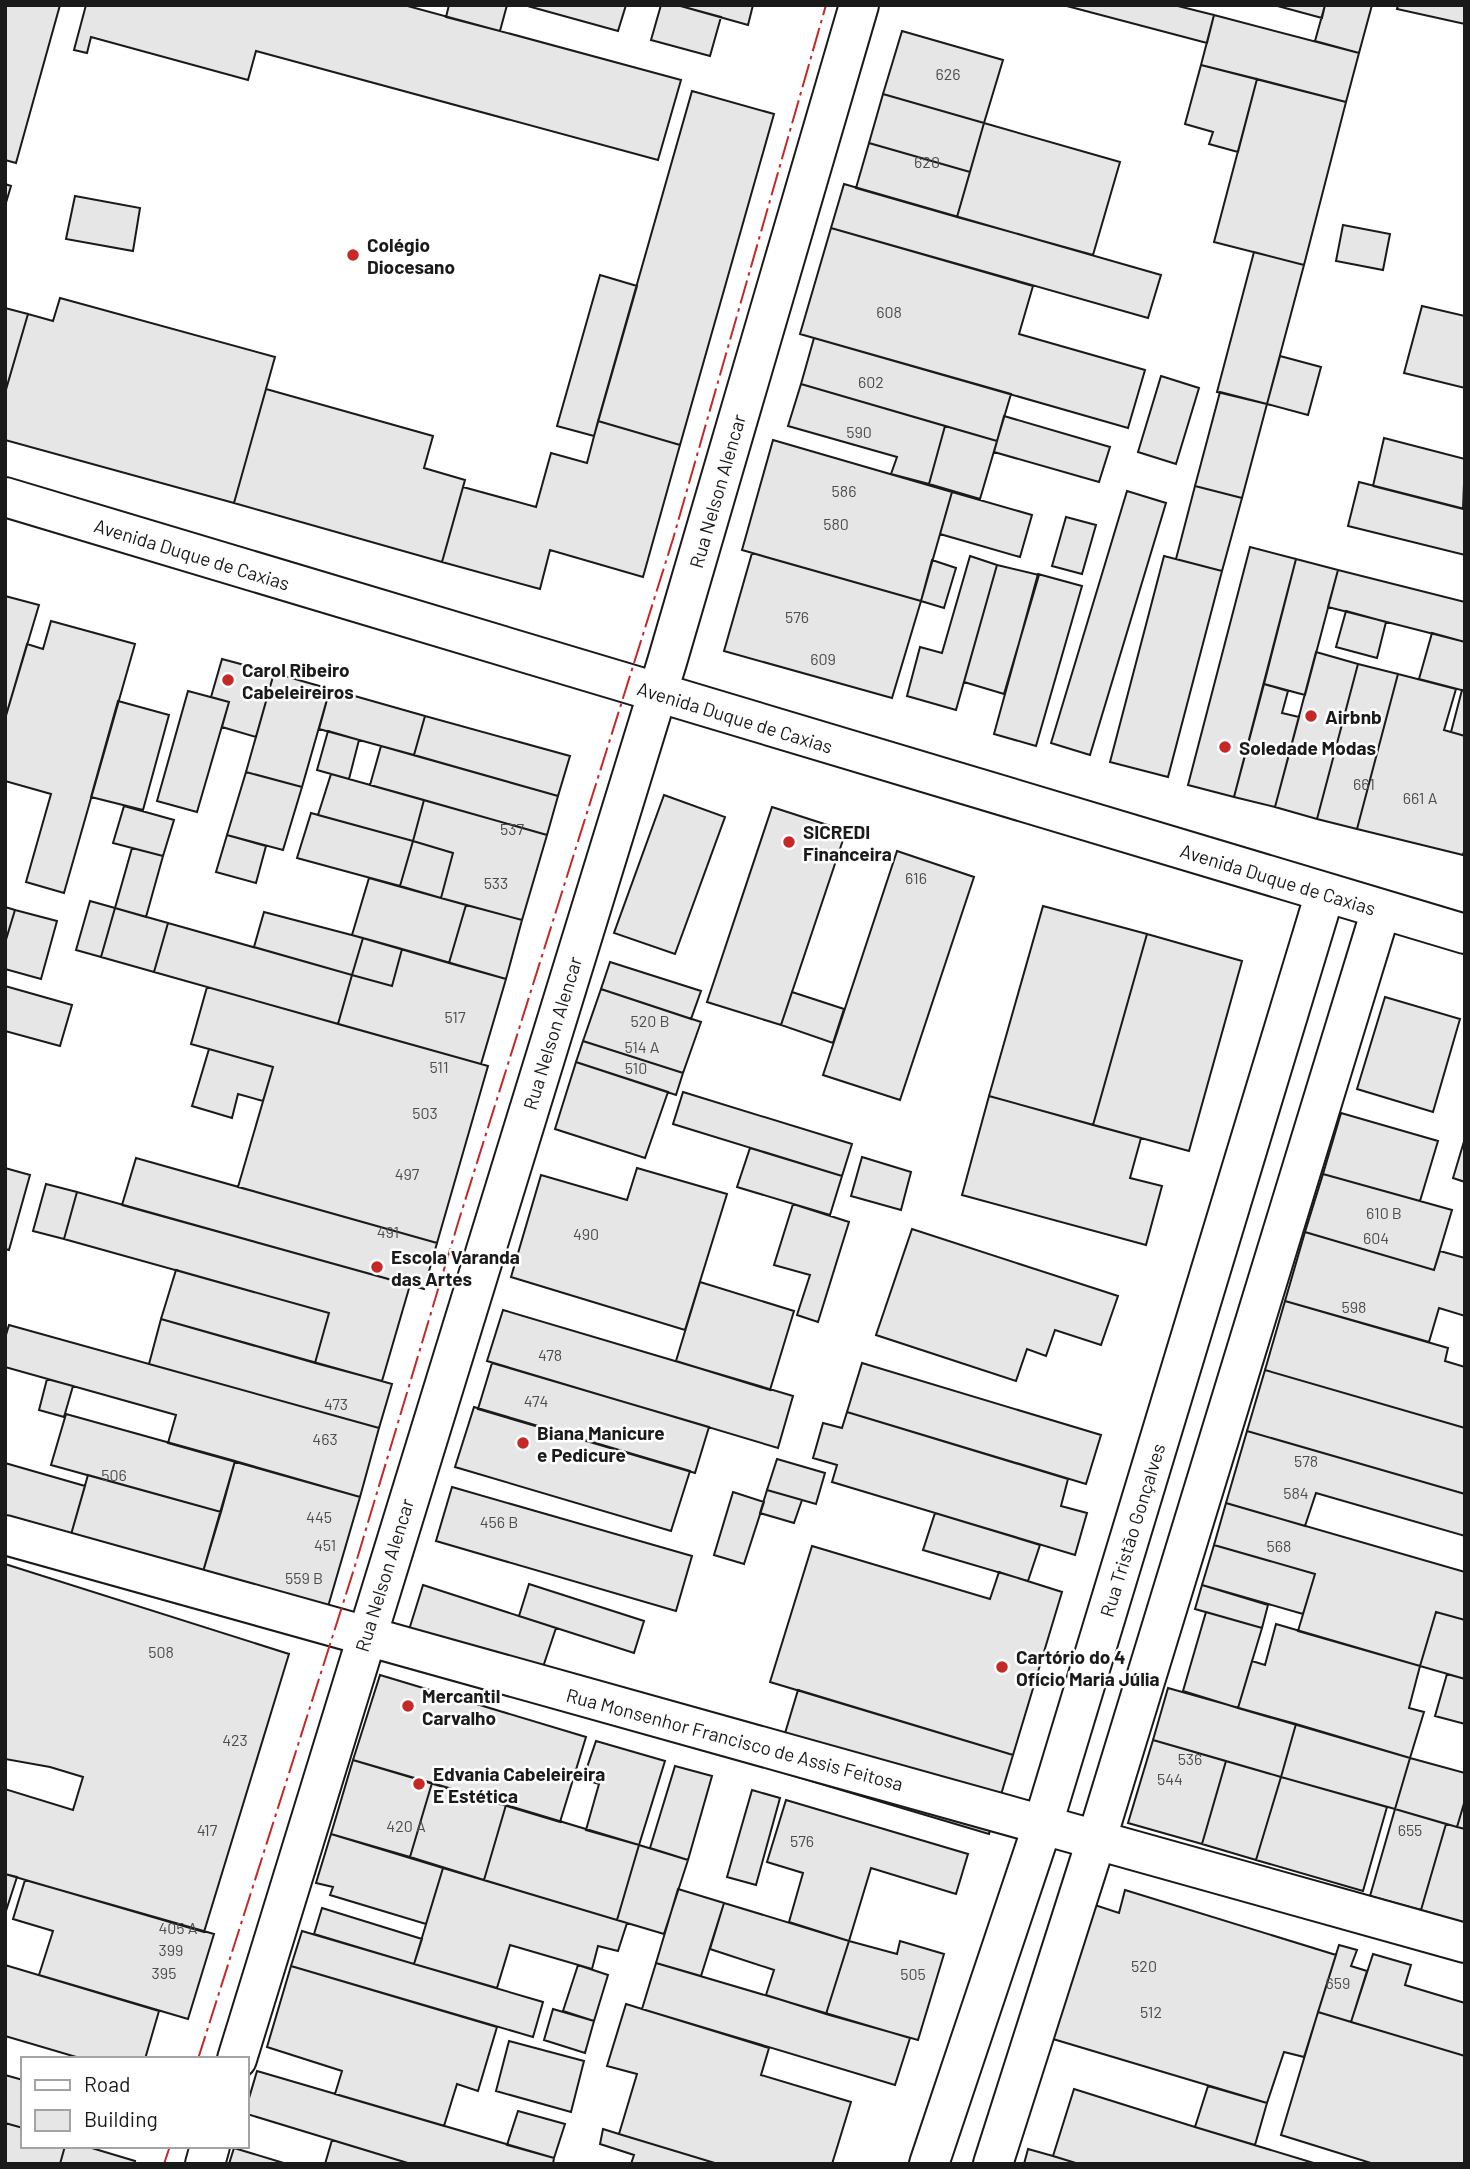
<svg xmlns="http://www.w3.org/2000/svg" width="1470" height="2169" font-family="Barlow,sans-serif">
	<rect width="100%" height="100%" fill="#fff"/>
	<path fill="#e6e6e6" stroke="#1a1a1a" stroke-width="2" d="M 5,5 L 60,5 L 16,163 L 5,160 Z
		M 86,5 L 404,5 L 681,80 L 658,160 L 256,51 L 248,80 L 91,37 L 87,53 L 74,50 Z
		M 449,5 L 507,5 L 500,31 L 446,17 Z
		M 524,5 L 626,5 L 618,31 Z
		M 661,5 L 677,5 L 721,17 L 710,56 L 651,40 Z
		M 677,5 L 753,5 L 748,25 Z
		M 1063,5 L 1174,5 L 1214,15 L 1207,43 Z
		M 1274,5 L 1325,5 L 1322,18 Z
		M 1325,5 L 1372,5 L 1359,53 L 1315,41 Z
		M 1398,5 L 1465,5 L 1465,24 L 1397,9 Z
		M 1214,15 L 1359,53 L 1346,102 L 1201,65 Z
		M 902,31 L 1003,60 L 984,123 L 883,94 Z
		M 1201,65 L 1257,79 L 1238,152 L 1209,144 L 1213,132 L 1185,124 Z
		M 1257,79 L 1346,102 L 1304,265 L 1214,242 Z
		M 692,91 L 774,114 L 680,445 L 598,421 Z
		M 883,94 L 984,123 L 970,172 L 869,143 Z
		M 984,123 L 1120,162 L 1093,255 L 957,217 Z
		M 869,143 L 970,172 L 957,217 L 856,188 Z
		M 5,184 L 11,186 L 5,206 Z
		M 844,184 L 1161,275 L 1148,318 L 831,228 Z
		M 75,196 L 140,208 L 133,251 L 66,239 Z
		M 1343,225 L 1390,234 L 1383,270 L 1336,261 Z
		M 831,228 L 1033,286 L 1019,334 L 1145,370 L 1128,428 L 800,334 Z
		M 1254,252 L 1304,265 L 1267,404 L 1217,392 Z
		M 600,275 L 637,286 L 594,436 L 557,426 Z
		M 60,298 L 275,357 L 234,503 L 5,440 L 5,393 L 28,314 L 53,321 Z
		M 1422,306 L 1465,316 L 1465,388 L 1404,373 Z
		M 5,308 L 28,314 L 5,393 Z
		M 814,338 L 1011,394 L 997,441 L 801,384 Z
		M 1280,356 L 1321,367 L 1308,415 L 1267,404 Z
		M 1161,376 L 1199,388 L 1176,464 L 1138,452 Z
		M 801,384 L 945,426 L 929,484 L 891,474 L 897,457 L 788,426 Z
		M 266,389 L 433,436 L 424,468 L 465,480 L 442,562 L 234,503 Z
		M 1220,392 L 1267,404 L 1242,498 L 1195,486 Z
		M 1004,416 L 1110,447 L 1099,482 L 994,452 Z
		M 598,421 L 680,445 L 643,577 L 550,550 L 540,589 L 442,562 L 463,487 L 536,507 L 551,453 L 587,463 Z
		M 945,426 L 997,441 L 980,499 L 929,484 Z
		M 1384,438 L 1465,459 L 1463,509 L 1373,486 Z
		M 773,440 L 952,492 L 921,601 L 742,550 Z
		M 1359,482 L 1465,509 L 1465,555 L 1348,526 Z
		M 1195,486 L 1242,498 L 1222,571 L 1176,559 Z
		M 1127,491 L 1166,503 L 1090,755 L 1051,743 Z
		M 952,492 L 1032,515 L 1020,557 L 940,534 Z
		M 1066,517 L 1096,525 L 1082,574 L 1052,566 Z
		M 1250,547 L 1296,559 L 1234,797 L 1188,785 Z
		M 752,553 L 921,601 L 892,698 L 724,651 Z
		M 970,556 L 997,565 L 956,710 L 907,696 L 920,647 L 942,653 Z
		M 1164,556 L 1222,571 L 1168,777 L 1110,762 Z
		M 1296,559 L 1338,570 L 1305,695 L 1264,684 Z
		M 932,560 L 956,568 L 944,608 L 921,601 Z
		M 997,565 L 1039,575 L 1004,694 L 964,682 Z
		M 1338,570 L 1465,602 L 1465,642 L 1328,607 Z
		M 1038,574 L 1082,586 L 1036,746 L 994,734 Z
		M 5,596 L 39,605 L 5,719 Z
		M 1346,611 L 1386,622 L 1377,658 L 1336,647 Z
		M 51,621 L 135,644 L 64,893 L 26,882 L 51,794 L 5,781 L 5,719 L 27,644 L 43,649 Z
		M 1432,633 L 1465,642 L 1465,691 L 1419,679 Z
		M 1316,652 L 1358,664 L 1317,819 L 1275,807 Z
		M 222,659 L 274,673 L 256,737 L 222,727 L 229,702 L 211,697 Z
		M 1358,664 L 1398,674 L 1357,829 L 1317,819 Z
		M 274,673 L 330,689 L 302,787 L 246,772 Z
		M 1398,674 L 1456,689 L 1444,730 L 1465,736 L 1465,848 L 1463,855 L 1357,829 Z
		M 1264,684 L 1288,691 L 1282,713 L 1299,717 L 1275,807 L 1234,797 Z
		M 330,689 L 425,716 L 414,755 L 319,729 Z
		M 1462,690 L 1465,691 L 1465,736 L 1451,732 Z
		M 188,691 L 229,702 L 197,812 L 157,801 Z
		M 118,701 L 169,715 L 143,810 L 91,797 Z
		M 425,716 L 570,756 L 558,796 L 414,755 Z
		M 328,731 L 359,740 L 349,779 L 317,770 Z
		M 381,746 L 558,796 L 547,835 L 370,785 Z
		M 246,772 L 302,787 L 283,850 L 227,835 Z
		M 331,774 L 424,800 L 413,841 L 318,815 Z
		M 664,795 L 725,817 L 675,954 L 614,933 Z
		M 424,800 L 547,835 L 522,920 L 441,898 L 453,853 L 413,841 Z
		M 124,806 L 174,820 L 163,856 L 113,843 Z
		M 772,807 L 846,831 L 781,1025 L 707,1002 Z
		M 311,813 L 413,841 L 400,886 L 297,858 Z
		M 227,835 L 266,846 L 256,883 L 216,872 Z
		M 413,841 L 453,853 L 441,898 L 400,886 Z
		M 132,848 L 163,856 L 146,917 L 115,908 Z
		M 897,851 L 974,877 L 900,1100 L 823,1075 Z
		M 369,878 L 466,905 L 449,963 L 352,935 Z
		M 90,901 L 115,908 L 101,957 L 76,950 Z
		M 466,905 L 522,920 L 506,979 L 449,963 Z
		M 1043,906 L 1147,934 L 1093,1125 L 989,1096 Z
		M 5,907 L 15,910 L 5,943 Z
		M 115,908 L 168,923 L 154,972 L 101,957 Z
		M 15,910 L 57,921 L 41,979 L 5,969 L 5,943 Z
		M 264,912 L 363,938 L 352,975 L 254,947 Z
		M 168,923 L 352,975 L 338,1024 L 154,972 Z
		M 1147,934 L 1242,961 L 1189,1151 L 1093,1125 Z
		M 363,938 L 402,949 L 392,986 L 352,975 Z
		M 402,949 L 506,979 L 481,1064 L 338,1024 L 352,975 L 392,986 Z
		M 610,962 L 701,991 L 691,1019 L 601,989 Z
		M 5,986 L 72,1005 L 60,1046 L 5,1031 Z
		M 207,987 L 488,1066 L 437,1243 L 238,1187 L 273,1067 L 191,1044 Z
		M 601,989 L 701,1022 L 683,1073 L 583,1041 Z
		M 792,992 L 844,1009 L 833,1043 L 781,1025 Z
		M 1385,997 L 1460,1019 L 1433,1112 L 1357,1089 Z
		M 583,1041 L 683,1073 L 676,1095 L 576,1062 Z
		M 209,1049 L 273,1067 L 263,1101 L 238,1094 L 232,1118 L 192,1106 Z
		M 576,1062 L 668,1092 L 645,1158 L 555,1129 Z
		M 683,1092 L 852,1144 L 842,1176 L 673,1124 Z
		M 989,1096 L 1141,1138 L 1130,1178 L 1162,1186 L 1146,1245 L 962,1195 Z
		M 1341,1113 L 1438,1141 L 1420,1201 L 1323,1174 Z
		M 1465,1138 L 1465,1182 L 1453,1178 Z
		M 750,1148 L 842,1176 L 830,1215 L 737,1187 Z
		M 862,1157 L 911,1172 L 901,1210 L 851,1196 Z
		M 136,1158 L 437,1243 L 424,1289 L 122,1205 Z
		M 5,1168 L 30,1175 L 9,1250 L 5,1249 Z
		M 637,1168 L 727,1194 L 685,1330 L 511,1277 L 541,1175 L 627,1200 Z
		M 1323,1174 L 1452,1210 L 1434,1270 L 1305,1232 Z
		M 46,1184 L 77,1192 L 64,1239 L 33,1231 Z
		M 77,1192 L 410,1285 L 382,1381 L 315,1363 L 329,1313 L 64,1239 Z
		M 793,1204 L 849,1222 L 818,1322 L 797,1315 L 810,1275 L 774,1265 Z
		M 912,1229 L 1118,1296 L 1101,1345 L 1055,1330 L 1046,1356 L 1027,1349 L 1016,1381 L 876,1335 Z
		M 1305,1232 L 1434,1270 L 1440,1251 L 1465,1258 L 1465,1316 L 1439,1308 L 1429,1342 L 1285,1301 Z
		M 176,1270 L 329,1313 L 315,1363 L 161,1319 Z
		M 700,1282 L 794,1311 L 770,1390 L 676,1361 Z
		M 1285,1301 L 1448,1348 L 1445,1361 L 1465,1367 L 1465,1428 L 1265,1370 Z
		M 503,1310 L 793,1396 L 778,1448 L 487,1361 Z
		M 161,1319 L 392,1384 L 379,1428 L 149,1364 Z
		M 9,1325 L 379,1428 L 360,1497 L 168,1443 L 176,1415 L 5,1367 L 5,1338 Z
		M 492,1363 L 709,1427 L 695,1473 L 478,1409 Z
		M 862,1363 L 1101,1435 L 1086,1484 L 847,1412 Z
		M 1265,1370 L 1465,1428 L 1465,1494 L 1247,1431 Z
		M 47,1379 L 73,1386 L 64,1417 L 39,1410 Z
		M 474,1407 L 690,1471 L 671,1531 L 455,1467 Z
		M 847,1412 L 1068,1479 L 1061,1506 L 1087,1513 L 1075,1555 L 832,1482 L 837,1465 L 813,1458 L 823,1423 L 842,1428 Z
		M 66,1414 L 235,1461 L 221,1512 L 51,1465 Z
		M 1247,1431 L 1465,1494 L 1465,1536 L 1316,1493 L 1305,1526 L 1226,1503 Z
		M 777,1459 L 825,1473 L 816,1504 L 767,1490 Z
		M 235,1461 L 360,1497 L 327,1610 L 202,1575 Z
		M 5,1463 L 85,1486 L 70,1538 L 5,1520 Z
		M 88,1475 L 221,1512 L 202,1575 L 70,1538 Z
		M 452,1487 L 692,1556 L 676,1611 L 436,1541 Z
		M 767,1490 L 802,1500 L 794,1523 L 760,1513 Z
		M 733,1492 L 764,1502 L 744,1564 L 714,1555 Z
		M 1226,1503 L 1465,1572 L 1465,1620 L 1436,1612 L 1420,1666 L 1298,1631 L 1315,1574 L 1214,1545 Z
		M 935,1513 L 1040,1545 L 1028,1581 L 923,1550 Z
		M 1214,1545 L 1315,1574 L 1303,1614 L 1202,1585 Z
		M 812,1546 L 990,1599 L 999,1572 L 1062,1592 L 1013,1755 L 770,1682 Z
		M 5,1564 L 289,1654 L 204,1932 L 5,1874 L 5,1789 L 73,1810 L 83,1777 L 50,1767 L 5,1759 Z
		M 529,1584 L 644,1621 L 634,1653 L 519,1616 Z
		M 423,1585 L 556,1628 L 540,1676 L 408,1633 Z
		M 1202,1585 L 1268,1605 L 1262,1628 L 1195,1609 Z
		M 1206,1612 L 1262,1628 L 1238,1708 L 1183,1691 Z
		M 1436,1612 L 1465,1620 L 1465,1679 L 1420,1666 Z
		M 1276,1624 L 1420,1666 L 1409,1708 L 1424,1712 L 1410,1758 L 1238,1708 L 1252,1661 L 1265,1665 Z
		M 1447,1674 L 1465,1679 L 1465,1724 L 1435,1716 Z
		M 380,1675 L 586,1737 L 560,1822 L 353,1760 Z
		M 1168,1688 L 1296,1724 L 1281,1777 L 1153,1740 Z
		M 798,1690 L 1013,1755 L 989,1834 L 774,1770 Z
		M 1296,1724 L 1410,1758 L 1395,1809 L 1281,1777 Z
		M 1153,1740 L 1226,1761 L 1202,1844 L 1128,1823 Z
		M 596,1741 L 665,1761 L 639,1845 L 586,1830 L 599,1784 L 583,1779 Z
		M 1410,1758 L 1465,1773 L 1465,1800 L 1457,1827 L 1395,1809 Z
		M 353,1760 L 432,1783 L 410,1857 L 331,1834 Z
		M 1226,1761 L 1281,1777 L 1256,1860 L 1202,1844 Z
		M 675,1766 L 712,1776 L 688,1860 L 650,1848 Z
		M 1281,1777 L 1387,1807 L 1363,1891 L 1256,1860 Z
		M 432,1783 L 506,1805 L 484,1880 L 410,1857 Z
		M 752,1790 L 780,1798 L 756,1885 L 727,1877 Z
		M 786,1800 L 968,1854 L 956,1894 L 871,1868 L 849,1941 L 789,1922 L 803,1873 L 767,1862 Z
		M 1465,1800 L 1465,1829 L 1457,1827 Z
		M 506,1805 L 639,1845 L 617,1920 L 484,1880 Z
		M 1395,1809 L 1446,1824 L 1421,1910 L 1370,1896 Z
		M 1446,1824 L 1465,1829 L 1465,1923 L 1421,1910 Z
		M 331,1834 L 443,1868 L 426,1924 L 330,1895 L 333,1887 L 316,1883 Z
		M 639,1845 L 688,1860 L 664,1934 L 617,1920 Z
		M 443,1868 L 627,1923 L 618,1951 L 598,1946 L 592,1969 L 510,1945 L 497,1988 L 414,1964 Z
		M 5,1874 L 17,1877 L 5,1914 Z
		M 25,1880 L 214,1934 L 188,2019 L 39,1975 L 53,1931 L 13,1919 Z
		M 678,1889 L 724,1903 L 701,1976 L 656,1963 Z
		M 1125,1890 L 1336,1955 L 1304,2057 L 1284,2052 L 1267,2103 L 1053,2039 L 1095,1905 L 1119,1913 Z
		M 724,1903 L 849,1941 L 826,2014 L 766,1995 L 774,1970 L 710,1949 Z
		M 322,1908 L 422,1939 L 414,1964 L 314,1934 Z
		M 302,1931 L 543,2002 L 533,2037 L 291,1966 Z
		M 849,1941 L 897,1954 L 900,1941 L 944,1954 L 918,2040 L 826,2014 Z
		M 1339,1945 L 1357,1950 L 1351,1966 L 1367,1971 L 1351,2022 L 1318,2012 Z
		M 1373,1954 L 1411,1965 L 1405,1985 L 1465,2003 L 1465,2056 L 1351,2022 Z
		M 656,1963 L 910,2038 L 895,2085 L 642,2009 Z
		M 5,1965 L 159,2011 L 145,2059 L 83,2059 L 5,2036 Z
		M 578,1965 L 608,1975 L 594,2021 L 563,2011 Z
		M 291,1966 L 497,2027 L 478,2091 L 457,2084 L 444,2126 L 335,2094 L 342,2071 L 267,2047 Z
		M 626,2004 L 769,2048 L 761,2075 L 851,2102 L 832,2164 L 718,2164 L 619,2134 L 637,2074 L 607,2066 Z
		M 553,2009 L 594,2021 L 585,2053 L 544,2040 Z
		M 1318,2012 L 1465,2056 L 1465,2164 L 1374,2164 L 1281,2135 Z
		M 509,2041 L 584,2061 L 571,2112 L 496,2091 Z
		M 257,2071 L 554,2158 L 553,2164 L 411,2164 L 247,2114 L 247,2105 Z
		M 5,2075 L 23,2080 L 23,2128 L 5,2123 Z
		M 1208,2086 L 1267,2103 L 1255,2145 L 1195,2127 Z
		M 1074,2089 L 1195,2127 L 1317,2164 L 1079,2164 L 1053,2156 Z
		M 518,2111 L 565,2124 L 554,2158 L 507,2145 Z
		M 5,2123 L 23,2128 L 23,2146 L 65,2146 L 60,2164 L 5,2164 Z
		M 603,2129 L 619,2134 L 718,2164 L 631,2164 L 634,2155 L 600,2144 Z
		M 332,2140 L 411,2164 L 325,2164 Z
		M 65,2146 L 85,2146 L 135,2161 L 134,2164 L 60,2164 Z
		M 234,2148 L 287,2164 L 229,2164 Z
		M 1028,2149 L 1053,2156 L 1079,2164 L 1024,2164 Z"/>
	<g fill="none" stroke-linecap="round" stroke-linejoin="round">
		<g stroke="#1a1a1a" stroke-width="42">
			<path id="minor" d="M 5,1535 C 491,1673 979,1804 1465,1943
				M 237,2059 L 667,662 L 859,5
				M 205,2164 L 210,2146
				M 929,2164 L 1043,1824 L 1325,893
				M 993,2164 L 1097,1838 L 1381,910"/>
		</g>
		<g stroke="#1a1a1a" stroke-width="42">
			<path id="major" d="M 5,497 L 1465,934"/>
		</g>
		<use href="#minor" stroke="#fff" stroke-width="38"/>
		<use href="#major" stroke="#fff" stroke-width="38"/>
		<path stroke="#c62828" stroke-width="2" stroke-dasharray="24 5 3.5 5" stroke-linecap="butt" d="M 198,2059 L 354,1569 L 458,1223 L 673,539 L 826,5
			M 164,2164 L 170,2146"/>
	</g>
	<g fill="#c62828" stroke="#fff" stroke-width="2.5">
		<circle cx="353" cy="255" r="7"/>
		<circle cx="228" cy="680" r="7"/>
		<circle cx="1311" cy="716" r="7"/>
		<circle cx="1225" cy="747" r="7"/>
		<circle cx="789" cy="842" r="7"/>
		<circle cx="377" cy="1267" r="7"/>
		<circle cx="523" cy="1443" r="7"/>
		<circle cx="1002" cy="1667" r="7"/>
		<circle cx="408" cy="1706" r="7"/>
		<circle cx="419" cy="1784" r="7"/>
	</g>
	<g text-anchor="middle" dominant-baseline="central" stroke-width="5" stroke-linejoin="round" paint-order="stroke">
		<g font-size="16" fill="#4d4d4d">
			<text x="948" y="73">626</text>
			<text x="927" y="161">620</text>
			<text x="889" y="311">608</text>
			<text x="871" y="381">602</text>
			<text x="859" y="431">590</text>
			<text x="844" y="490">586</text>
			<text x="836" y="523">580</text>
			<text x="797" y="616">576</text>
			<text x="823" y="658">609</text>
			<text x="1364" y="783">661</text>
			<text x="1420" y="797">661 A</text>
			<text x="512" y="828">537</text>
			<text x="916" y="877">616</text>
			<text x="496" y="882">533</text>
			<text x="455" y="1016">517</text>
			<text x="650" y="1020">520 B</text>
			<text x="642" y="1046">514 A</text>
			<text x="439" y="1066">511</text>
			<text x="636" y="1067">510</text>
			<text x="425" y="1112">503</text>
			<text x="407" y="1173">497</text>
			<text x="1384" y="1212">610 B</text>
			<text x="388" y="1231">491</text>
			<text x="586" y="1233">490</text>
			<text x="1376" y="1237">604</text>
			<text x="1354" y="1306">598</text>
			<text x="550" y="1354">478</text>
			<text x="536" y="1400">474</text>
			<text x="336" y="1403">473</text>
			<text x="325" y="1438">463</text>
			<text x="1306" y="1460">578</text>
			<text x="114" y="1474">506</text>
			<text x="1296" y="1492">584</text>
			<text x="319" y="1516">445</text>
			<text x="499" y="1521">456 B</text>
			<text x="325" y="1544">451</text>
			<text x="1279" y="1545">568</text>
			<text x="304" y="1577">559 B</text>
			<text x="161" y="1651">508</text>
			<text x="235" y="1739">423</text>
			<text x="1190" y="1758">536</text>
			<text x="1170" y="1778">544</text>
			<text x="406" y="1825">420 A</text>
			<text x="207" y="1829">417</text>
			<text x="1410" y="1829">655</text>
			<text x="802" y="1840">576</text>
			<text x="178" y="1927">405 A</text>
			<text x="171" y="1949">399</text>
			<text x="1144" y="1965">520</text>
			<text x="164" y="1972">395</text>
			<text x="913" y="1973">505</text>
			<text x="1338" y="1982">659</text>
			<text x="1151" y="2011">512</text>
		</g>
		<g font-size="19" font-weight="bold" fill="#1a1a1a" stroke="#fff" text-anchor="start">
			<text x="367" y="244">Colégio<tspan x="367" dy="22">Diocesano</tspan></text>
			<text x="242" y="669">Carol Ribeiro<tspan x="242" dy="22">Cabeleireiros</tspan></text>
			<text x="1325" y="716">Airbnb</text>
			<text x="1239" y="747">Soledade Modas</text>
			<text x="803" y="831">SICREDI<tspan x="803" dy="22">Financeira</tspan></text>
			<text x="391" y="1256">Escola Varanda<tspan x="391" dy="22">das Artes</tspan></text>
			<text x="537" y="1432">Biana Manicure<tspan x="537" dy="22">e Pedicure</tspan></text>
			<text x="1016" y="1656">Cartório do 4<tspan x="1016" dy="22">Ofício Maria Júlia</tspan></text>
			<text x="422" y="1695">Mercantil<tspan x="422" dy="22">Carvalho</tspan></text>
			<text x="433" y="1773">Edvania Cabeleireira<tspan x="433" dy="22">E Estética</tspan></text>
		</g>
		<g font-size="19" fill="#1a1a1a" stroke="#fff">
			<text transform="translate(717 491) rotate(-74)">Rua Nelson Alencar</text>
			<text transform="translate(192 554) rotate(17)">Avenida Duque de Caxias</text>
			<text transform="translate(735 717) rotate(17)">Avenida Duque de Caxias</text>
			<text transform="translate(1278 879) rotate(17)">Avenida Duque de Caxias</text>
			<text transform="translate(552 1033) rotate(-73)">Rua Nelson Alencar</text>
			<text transform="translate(1132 1530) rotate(-73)">Rua Tristão Gonçalves</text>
			<text transform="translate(384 1575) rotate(-73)">Rua Nelson Alencar</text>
			<text transform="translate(735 1739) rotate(15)">Rua Monsenhor Francisco de Assis Feitosa</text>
		</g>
	</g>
	<rect width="1470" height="2169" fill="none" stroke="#1a1a1a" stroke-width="14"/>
	<rect x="21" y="2057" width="228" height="91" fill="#ffffff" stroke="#a3a3a3" stroke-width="2"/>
	<rect x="35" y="2080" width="35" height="10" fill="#ffffff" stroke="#a3a3a3" stroke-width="2"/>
	<text x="84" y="2092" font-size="21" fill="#1a1a1a">Road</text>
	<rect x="35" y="2110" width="35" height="21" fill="#e6e6e6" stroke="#a3a3a3" stroke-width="2"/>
	<text x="84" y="2127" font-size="21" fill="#1a1a1a">Building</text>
</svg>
